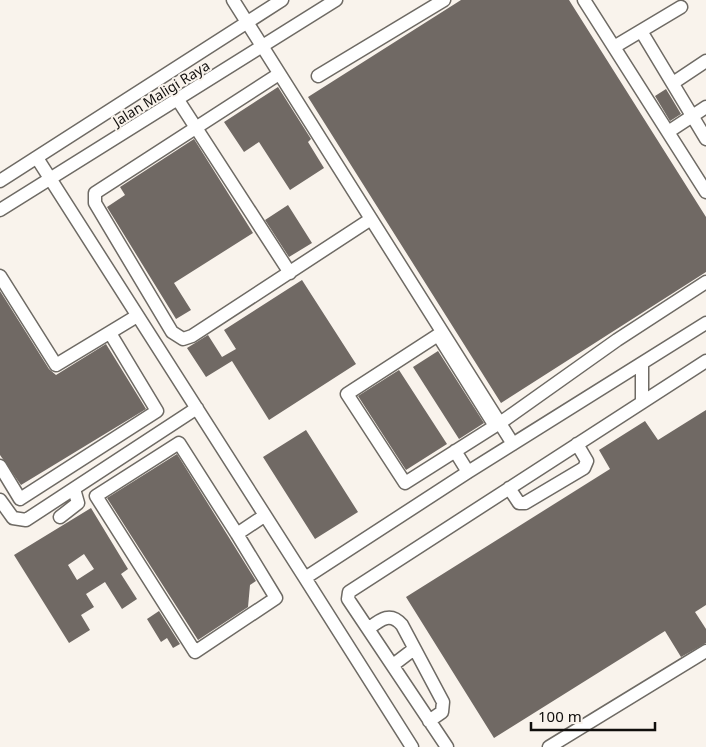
<svg xmlns="http://www.w3.org/2000/svg" width="706" height="747" font-family="'Noto Sans',sans-serif">
	<rect width="100%" height="100%" fill="#f9f3ec"/>
	<path fill="#706964" fill-rule="evenodd" d="M 461,0 L 569,0 L 706,217 L 706,272 L 501,403 L 308,97 Z
		M 278,87 L 311,139 L 308,142 L 324,168 L 290,190 L 259,142 L 244,152 L 224,122 Z
		M 666,89 L 681,114 L 670,121 L 655,96 Z
		M 194,139 L 253,233 L 174,283 L 191,310 L 176,319 L 107,207 L 125,195 L 120,187 Z
		M 288,205 L 312,243 L 289,257 L 265,220 Z
		M 302,280 L 356,364 L 269,420 L 232,361 L 206,377 L 187,348 L 208,335 L 222,357 L 236,349 L 224,330 Z
		M 0,291 L 49,369 L 56,375 L 106,344 L 146,409 L 21,485 L 0,455 Z
		M 438,351 L 484,423 L 459,439 L 413,367 Z
		M 399,370 L 447,444 L 406,470 L 358,396 Z
		M 706,410 L 706,605 L 695,612 L 706,629 L 706,643 L 681,657 L 665,631 L 494,738 L 406,597 L 610,469 L 599,450 L 645,421 L 658,440 Z
		M 306,430 L 358,512 L 315,539 L 263,457 Z
		M 177,454 L 256,581 L 250,585 L 248,607 L 198,640 L 107,498 Z
		M 91,508 L 128,569 L 121,574 L 137,599 L 122,609 L 105,582 L 86,594 L 94,607 L 81,615 L 90,630 L 69,643 L 14,555 ZM 84,554 L 94,569 L 77,580 L 68,565 Z
		M 159,611 L 180,644 L 173,648 L 167,638 L 161,642 L 147,619 Z"/>
	<g fill="none" stroke-linecap="round" stroke-linejoin="round">
		<g stroke="#6e6a64" stroke-width="15">
			<path id="minor" d="M 233,0 L 513,444
				M 584,0 L 706,192
				M 641,31 L 706,139
				M 614,47 L 681,7
				M 279,74 L 95,193 L 95,203 L 172,332 L 183,339 L 192,336 L 371,219
				M 318,76 L 444,0
				M 673,83 L 706,61
				M 178,100 L 290,273
				M 668,132 L 706,107
				M 37,158 L 305,578 L 468,472 L 706,323
				M 0,181 L 282,0
				M 0,210 L 336,0
				M 0,276 L 56,365 L 137,316
				M 438,335 L 495,426 L 405,483 L 347,394 Z
				M 642,402 L 642,365
				M 500,423 L 617,340 L 706,282
				M 455,451 L 468,472
				M 0,466 L 20,499 L 157,411 L 110,333
				M 509,488 L 519,503 L 525,503 L 584,468 L 587,461 L 577,444
				M 0,500 L 13,518 L 26,520 L 197,408
				M 60,517 L 78,503 L 74,489
				M 237,534 L 276,598 L 195,652 L 96,496 L 179,443 L 237,534 L 264,516
				M 305,578 L 412,747
				M 368,629 C 380,620 390,611 402,625 L 443,702 L 442,712 L 429,721
				M 393,665 L 414,649
				M 447,747 L 348,599 L 349,592 L 706,361
				M 549,747 L 706,651"/>
		</g>
		<use href="#minor" stroke="#fff" stroke-width="12"/>
	</g>
	<g text-anchor="middle" dominant-baseline="central" stroke-width="4" stroke-linejoin="round" paint-order="stroke">
		<g font-size="14" fill="#100e0c" stroke="#f9f3ec">
			<text transform="translate(161 93) rotate(-32)">Jalan Maligi Raya</text>
		</g>
	</g>
	<path d="M531 722v8h124v-8" fill="none" stroke="#100e0c" stroke-width="2.5"/>
	<text x="538" y="722" font-size="15" fill="#100e0c" stroke="#f9f3ec" stroke-width="4" paint-order="stroke">100 m</text>
</svg>
